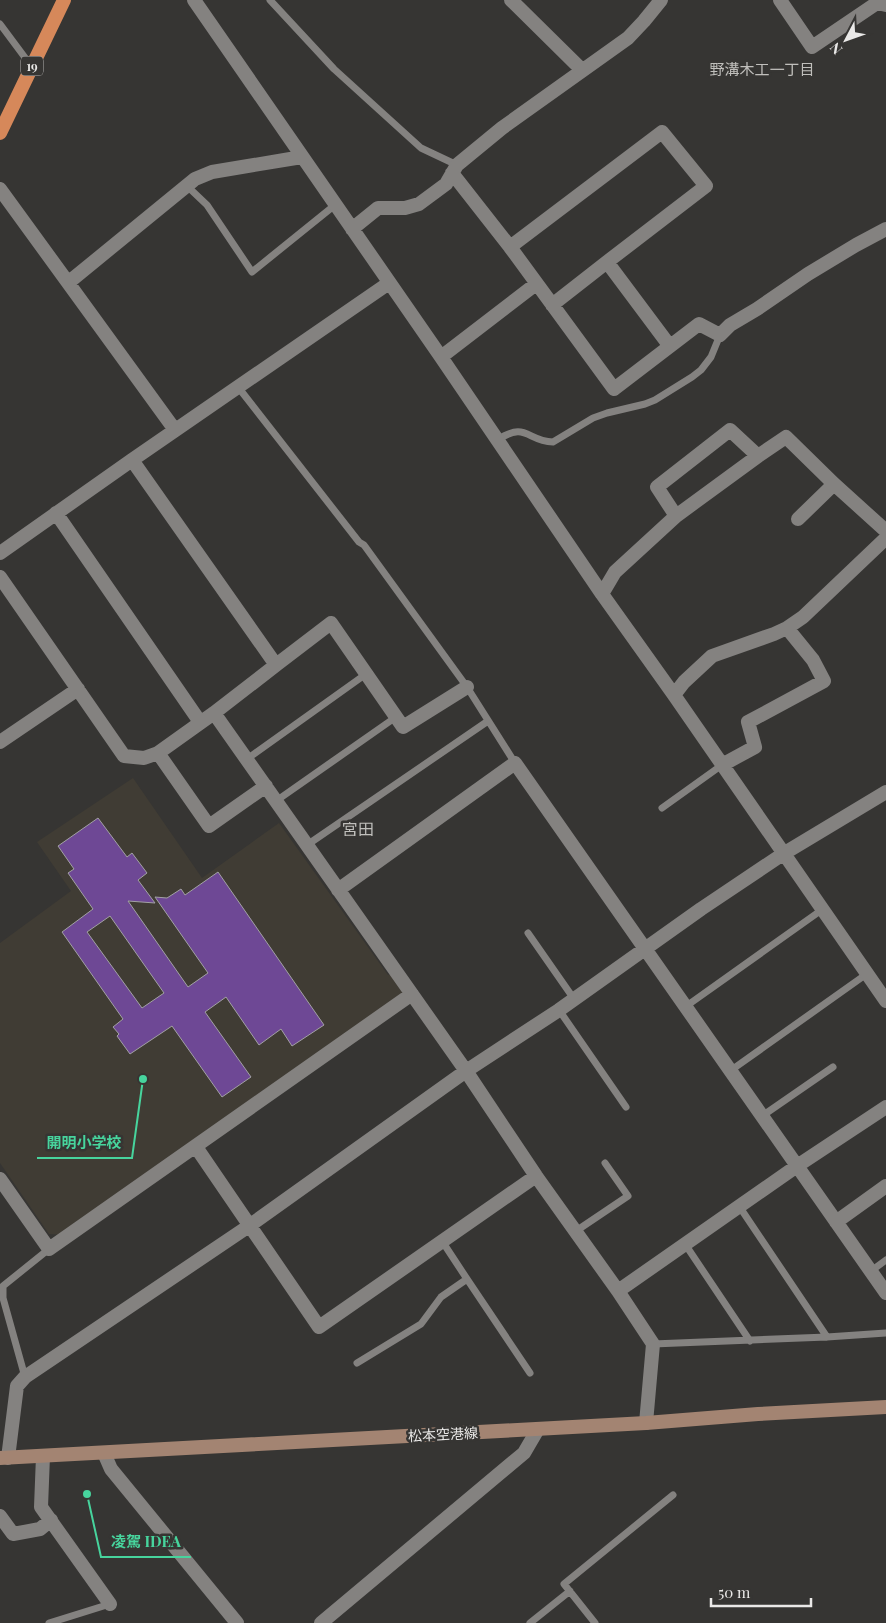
<svg xmlns="http://www.w3.org/2000/svg" width="886" height="1623" font-family="'Playfair Display','Noto Sans JP',serif">
	<rect width="100%" height="100%" fill="#363533"/>
	<path fill="#403c34" d="M 133,778 L 202,878 L 279,823 L 388,975 L 392,974 L 406,994 L 64,1235 L 49,1234 L 0,1163 L 0,943 L 71,891 L 37,842 Z"/>
	<path fill="#6e4895" stroke="#a2a1a4" fill-rule="evenodd" d="M 98,818 L 127,857 L 132,853 L 147,873 L 138,880 L 155,903 L 128,901 L 188,987 L 208,973 L 155,897 L 167,898 L 181,889 L 185,895 L 218,872 L 324,1025 L 292,1046 L 281,1029 L 259,1045 L 226,997 L 205,1012 L 251,1077 L 222,1097 L 172,1026 L 130,1054 L 117,1036 L 119,1034 L 113,1027 L 123,1019 L 62,932 L 93,909 L 68,873 L 74,869 L 58,846 ZM 110,916 L 164,993 L 142,1008 L 87,932 Z"/>
	<g fill="none" stroke-linecap="round" stroke-linejoin="round">
		<path stroke="#848280" stroke-width="7" d="M 270,0 L 334,69 L 421,148 L 457,165
			M 0,24 L 32,67
			M 187,186 L 207,205 L 252,272 L 335,205
			M 238,387 L 359,542 L 364,545 L 467,687 L 515,763
			M 497,440 C 527,421 526,441 553,442 L 593,418 L 607,413 L 645,404 L 655,400 L 692,377 L 701,370 L 711,357 L 720,335
			M 247,759 L 366,674
			M 276,801 L 396,717
			M 662,808 L 722,765
			M 307,845 L 488,721
			M 528,933 L 574,999
			M 685,1007 L 823,909
			M 559,1010 L 626,1107
			M 730,1071 L 868,973
			M 762,1116 L 833,1067
			M 739,1206 L 827,1337
			M 576,1231 L 628,1196 L 605,1163
			M 685,1244 L 750,1341
			M 871,1271 L 886,1260
			M 467,1279 L 530,1373
			M 653,1344 L 827,1337 L 886,1333
			M 357,1363 L 421,1324 L 441,1297 L 467,1279 L 442,1241
			M 25,1377 L 3,1298 L 3,1286 L 49,1249
			M 49,1623 L 110,1604
			M 530,1623 L 570,1591
			M 595,1623 L 564,1584 L 673,1495"/>
		<path stroke="#848280" stroke-width="14" d="M 194,0 L 441,357 L 602,594 L 674,695 L 886,1001
			M 511,0 L 582,70
			M 780,0 L 812,47 L 877,3 L 886,5
			M 452,173 L 510,247 L 614,389 L 699,324 L 720,335 L 730,325 L 757,309 L 808,274 L 856,245 L 886,229
			M 0,189 L 175,430
			M 352,229 L 378,208 L 405,208 L 419,204 L 446,184 L 457,165 L 502,128 L 628,38 L 644,21 L 661,0
			M 510,247 L 662,132 L 706,186 L 607,262 L 669,345
			M 69,282 L 195,179 L 212,172 L 302,157
			M 552,305 L 607,262
			M 441,357 L 536,284
			M 56,513 L 200,722
			M 676,516 L 758,456
			M 798,519 L 834,484
			M 0,553 L 132,460 L 389,283
			M 0,577 L 124,756 L 144,758 L 158,753 L 214,713 L 276,665 L 132,460
			M 602,594 L 615,572 L 676,516 L 657,487 L 730,430 L 758,456 L 786,437 L 834,484 L 886,531
			M 276,665 L 331,623 L 403,727 L 467,687
			M 674,695 L 684,682 L 712,656 L 774,634 L 787,628 L 803,617 L 886,538
			M 214,713 L 466,1071 L 536,1176 L 618,1291 L 653,1344 L 646,1423
			M 0,742 L 78,689
			M 158,753 L 209,826 L 266,786
			M 722,765 L 755,747 L 748,722 L 824,681 L 813,660 L 787,628
			M 338,890 L 515,763 L 886,1293
			M 196,1147 L 319,1327 L 536,1176
			M 0,1179 L 49,1249 L 412,994
			M 836,1222 L 886,1186
			M 618,1291 L 797,1166 L 886,1107
			M 43,1456 L 41,1507 L 110,1604
			M 8,1458 L 17,1386 L 25,1377 L 249,1226 L 466,1071 L 559,1010 L 701,909 L 783,854 L 886,792
			M 0,1516 L 13,1534 L 40,1529 L 51,1520"/>
		<path stroke="#848280" stroke-width="14" d="M 104,1453 L 111,1469 L 237,1623
			M 321,1623 L 524,1453 L 538,1429"/>
		<path stroke="#a38472" stroke-width="14" d="M 0,1458 L 646,1423 L 758,1414 L 886,1407"/>
		<path stroke="#d6885a" stroke-width="14" d="M 0,133 L 64,0"/>
	</g>
	<g text-anchor="middle" dominant-baseline="central" stroke-width="5" stroke-linejoin="round" paint-order="stroke">
		<rect fill="#363533" stroke="#b4b3b2" stroke-width="1" x="21" y="56.5" width="22" height="19" rx="4"/>
		<g font-size="12" font-weight="bold" fill="#eae9e8">
			<text x="32" y="66">19</text>
		</g>
		<g font-size="14" fill="#eae9e8" stroke="#363533">
			<text transform="translate(443 1434) rotate(-3)">松本空港線</text>
		</g>
		<g font-size="15" fill="#c0bfbc" stroke="#363533">
			<text x="762" y="69">野溝木工一丁目</text>
		</g>
		<g font-size="16" fill="#c0bfbc" stroke="#363533">
			<text x="358" y="828">宮田</text>
		</g>
	</g>
	<path fill="none" stroke="#47d49d" stroke-width="2" d="M143 1079L132 1158H37M87 1494L101 1557H191"/>
	<g fill="#47d49d" stroke="#363533" stroke-width="2">
		<circle cx="143" cy="1079" r="5"/>
		<circle cx="87" cy="1494" r="5"/>
	</g>
	<g font-size="15" text-anchor="middle" font-weight="bold" fill="#47d49d" stroke="#363533" stroke-width="5" stroke-linejoin="round" paint-order="stroke">
		<text x="84" y="1148">開明小学校</text>
		<text x="146" y="1547">凌駕 IDEA</text>
	</g>
	<g transform="translate(846 40) rotate(229)" stroke="#363533" stroke-width="4" paint-order="stroke">
	<path d="M0-4L9 19L0 12L-9 19Z" fill="#eae9e8"/>
	<text y="-8" font-size="14" font-weight="bold" text-anchor="middle" fill="#eae9e8">N</text>
	</g>
	<path d="M711 1598v8h100v-8" fill="none" stroke="#eae9e8" stroke-width="2.5"/>
	<text x="718" y="1598" font-size="15" fill="#eae9e8" stroke="#363533" stroke-width="4" paint-order="stroke">50 m</text>
</svg>
